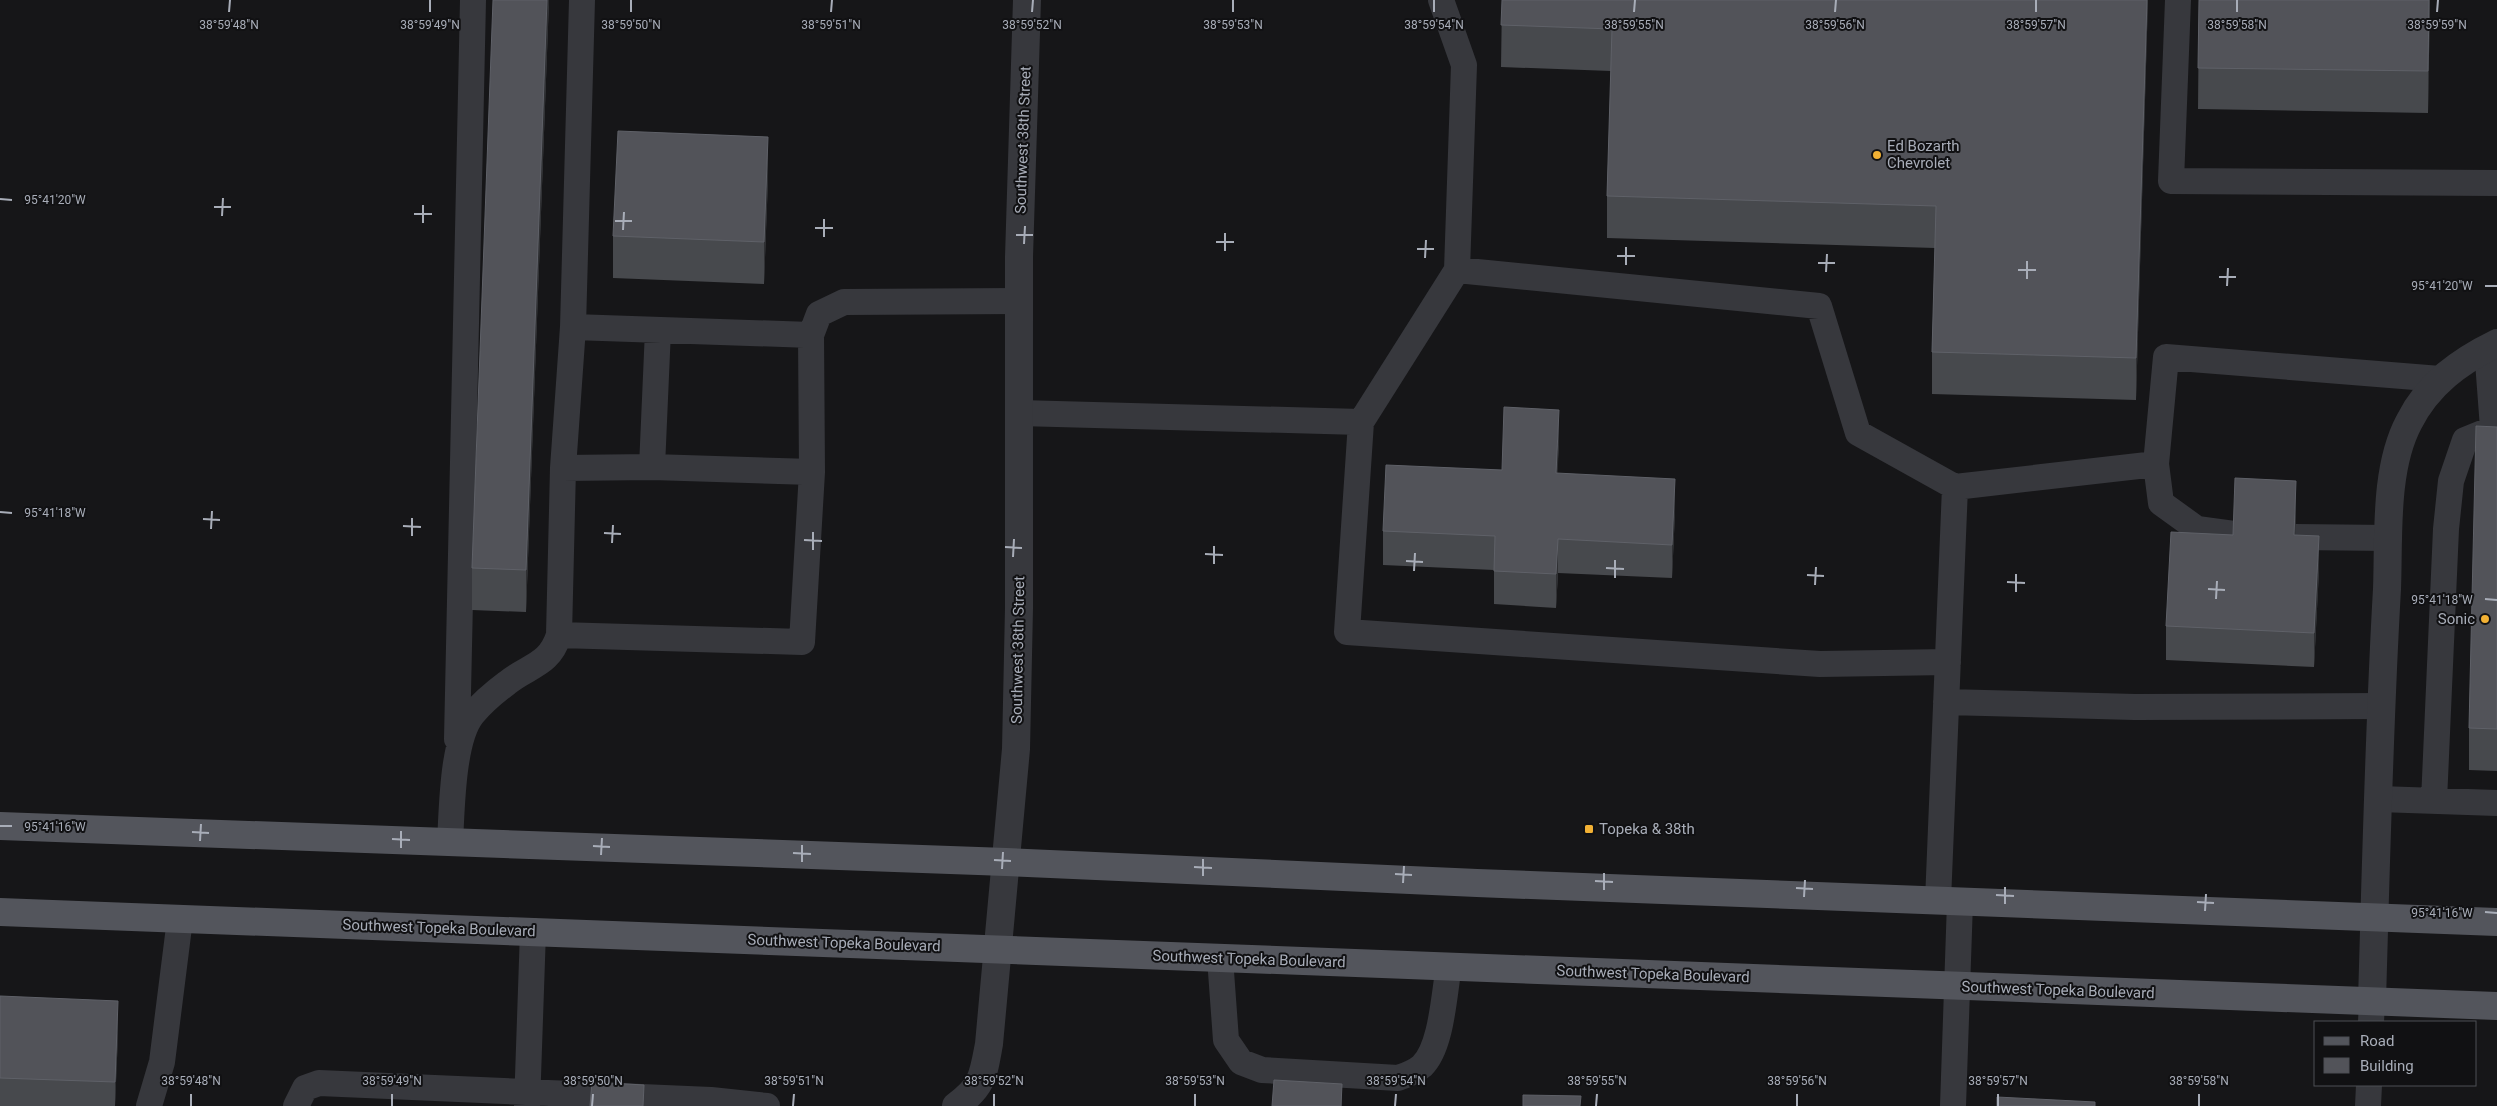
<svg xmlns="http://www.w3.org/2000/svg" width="2497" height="1106" font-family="Roboto,sans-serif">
	<rect width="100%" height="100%" fill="#161618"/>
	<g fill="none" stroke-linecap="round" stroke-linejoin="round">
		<path stroke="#37383d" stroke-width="26" d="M 582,0 L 573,327 L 811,335
			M 1441,0 L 1464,65 L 1457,270 L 1819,306 L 1858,433 L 1955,487 L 1938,901
			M 2178,0 L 2171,181 L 2497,183
			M 2487,348 L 2493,428
			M 1019,413 L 1361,422 L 1457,270
			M 1361,422 L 1347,632 L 1820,664 L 1948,662
			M 2156,464 L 2161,503 L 2197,529 L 2234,534
			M 652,467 L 658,330
			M 563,468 L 573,327
			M 1955,487 L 2156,464 L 2166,357 L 2440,379
			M 2295,537 L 2389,538
			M 559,635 L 802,642 L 812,472
			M 1946,702 L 2135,707 L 2381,706
			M 457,739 L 473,0
			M 2379,799 L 2497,803
			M 2434,801 L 2446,529 L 2451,481 L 2465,440 L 2497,427
			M 450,842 C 452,810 452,739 473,714 C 482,703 495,692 507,683 C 529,665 549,666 559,635 L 563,468 L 652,467 L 812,472 L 811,335 L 819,314 L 844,302 L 1019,301
			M 1220,958 L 1226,1040 L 1241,1062 L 1262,1070 L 1398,1078 C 1407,1075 1415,1072 1422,1066 C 1442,1047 1444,993 1449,966
			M 2371,1022 L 2372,1001
			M 149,1106 L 162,1062 L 180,919
			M 296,1106 L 305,1088 L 319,1083 L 711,1100 L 767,1106
			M 527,1106 L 533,931
			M 1953,1106 L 1960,902
			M 2368,1106 L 2369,1085"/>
		<path stroke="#37383d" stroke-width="28" d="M 2372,1001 C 2376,864 2379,727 2387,589 C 2389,537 2384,469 2409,422 C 2428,384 2460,361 2497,343
			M 956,1106 C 983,1086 983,1076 989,1044 L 1016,749 L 1019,608 L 1019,257 L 1027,0"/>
		<path stroke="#53555c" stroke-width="28" d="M 0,826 L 1006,862 L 1477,883 L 2497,922
			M 0,912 L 2497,1006"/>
	</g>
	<path fill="#47494d" d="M 549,0 L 526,612 L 472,610 L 472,568 Z
		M 1502,0 L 2148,0 L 2136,400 L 1932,394 L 1932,352 L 1935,248 L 1607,238 L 1607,196 L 1611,71 L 1501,67 Z
		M 2199,0 L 2430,0 L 2428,113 L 2198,109 Z
		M 768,179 L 764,284 L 613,278 L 613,236 Z
		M 2497,427 L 2497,771 L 2469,770 L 2469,728 Z
		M 1559,444 L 1557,473 L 1675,512 L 1672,578 L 1558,573 L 1556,608 L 1494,604 L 1494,570 L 1383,565 L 1383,531 L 1502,470 Z
		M 2296,514 L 2295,535 L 2319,570 L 2314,667 L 2166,660 L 2166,626 L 2233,535 Z
		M 0,996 L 118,1035 L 115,1106 L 0,1106 Z"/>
	<path fill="#2f3033" d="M 547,0 L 549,0 L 526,612 L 526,570 Z
		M 2147,0 L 2148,0 L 2136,400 L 2136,358 Z
		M 2429,0 L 2430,0 L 2428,113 L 2428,71 Z
		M 768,137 L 768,179 L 764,284 L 764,242 Z
		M 1559,410 L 1559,444 L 1556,507 L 1556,473 Z
		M 1675,479 L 1675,512 L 1672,578 L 1672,545 Z
		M 2296,481 L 2296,514 L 2294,569 L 2294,535 Z
		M 2319,536 L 2319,570 L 2314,667 L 2314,633 Z
		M 1558,539 L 1558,573 L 1556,608 L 1556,574 Z
		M 118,1001 L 118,1035 L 115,1106 L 115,1082 Z
		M 1342,1084 L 1342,1106 L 1341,1106 Z"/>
	<path fill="#525359" stroke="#5f6168" d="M 493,0 L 547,0 L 526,570 L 472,568 Z
		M 1502,0 L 2147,0 L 2136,358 L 1932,352 L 1936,206 L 1607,196 L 1612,29 L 1501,25 Z
		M 2199,0 L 2429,0 L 2428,71 L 2198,68 Z
		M 618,131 L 768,137 L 764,242 L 613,236 Z
		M 1504,407 L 1559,410 L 1556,473 L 1675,479 L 1672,545 L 1558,539 L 1556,574 L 1494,571 L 1495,536 L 1383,531 L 1386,465 L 1502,470 Z
		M 2476,426 L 2497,427 L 2497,729 L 2469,728 Z
		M 2235,478 L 2296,481 L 2294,535 L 2319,536 L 2314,633 L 2166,626 L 2171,532 L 2233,535 Z
		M 0,996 L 118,1001 L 115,1082 L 0,1078 Z
		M 1274,1080 L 1342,1084 L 1341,1106 L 1272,1106 Z
		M 592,1082 L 644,1085 L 643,1106 L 590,1106 Z
		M 1523,1095 L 1581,1096 L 1580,1106 L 1523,1106 Z
		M 1997,1097 L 2095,1102 L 2095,1106 L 1997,1106 Z"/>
	<path fill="none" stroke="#a8adb8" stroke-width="2" d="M 229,12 L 230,0M 430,12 L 430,0M 631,12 L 631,0M 831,12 L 832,0M 1032,12 L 1033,0M 1233,12 L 1233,0M 1434,12 L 1434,0M 1634,12 L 1635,0M 1835,12 L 1836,0M 2036,12 L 2036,0M 2237,12 L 2237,0M 2437,12 L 2438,0M 0,199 L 12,200M 214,207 L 231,207M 414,214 L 432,214M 222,216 L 223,198M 615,221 L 632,221M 423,223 L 423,205M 815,228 L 833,228M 623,230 L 624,212M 1016,235 L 1033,235M 824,237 L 824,219M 1216,242 L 1234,242M 1024,244 L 1025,226M 1417,249 L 1434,249M 1225,251 L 1225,233M 1617,256 L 1635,256M 1425,258 L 1426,240M 1818,263 L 1835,263M 1626,265 L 1626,247M 2018,270 L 2036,270M 1826,272 L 1827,254M 2219,277 L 2236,277M 2027,279 L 2027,261M 2227,286 L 2228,268M 2485,286 L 2497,286M 0,512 L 12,513M 203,519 L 220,520M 403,526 L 421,527M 211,529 L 212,511M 604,533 L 621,534M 412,536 L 412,518M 804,540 L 822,541M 612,543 L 613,525M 1005,547 L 1022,548M 813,550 L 813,532M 1205,554 L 1223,555M 1013,557 L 1014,539M 1406,561 L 1423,562M 1214,564 L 1214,546M 1606,568 L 1624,569M 1414,571 L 1415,553M 1807,575 L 1824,576M 1615,578 L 1615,560M 2007,582 L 2025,583M 1815,585 L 1816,567M 2208,589 L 2225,590M 2016,592 L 2016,574M 2216,599 L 2217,581M 2485,599 L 2497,600M 0,826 L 12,826M 192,832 L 209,833M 392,839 L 410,840M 200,841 L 201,824M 593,846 L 610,847M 401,848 L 401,831M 793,853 L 811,854M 601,855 L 602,838M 994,860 L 1011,861M 802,862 L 802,845M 1194,867 L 1212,868M 1002,869 L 1003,852M 1395,874 L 1412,875M 1203,876 L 1203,859M 1595,881 L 1613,882M 1403,883 L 1404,866M 1796,888 L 1813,889M 1604,890 L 1604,873M 1996,895 L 2014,896M 1804,897 L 1805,880M 2197,902 L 2214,903M 2005,904 L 2005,887M 2205,911 L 2206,894M 2485,912 L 2497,913M 191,1106 L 191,1094M 392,1106 L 392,1094M 592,1106 L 593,1094M 793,1106 L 794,1094M 994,1106 L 994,1094M 1195,1106 L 1195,1094M 1395,1106 L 1396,1094M 1596,1106 L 1597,1094M 1797,1106 L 1797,1094M 1998,1106 L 1998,1094M 2199,1106 L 2199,1094"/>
	<g fill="#f2b134" stroke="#111113" stroke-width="2">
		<circle cx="1877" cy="155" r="5"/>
		<circle cx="2485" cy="619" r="5"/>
		<rect x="1584" y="824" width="10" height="10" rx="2.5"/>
	</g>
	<g text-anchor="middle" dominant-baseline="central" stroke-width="4" stroke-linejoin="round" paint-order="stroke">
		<g font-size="15" fill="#a8adb8" stroke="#111113">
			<text transform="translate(1023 140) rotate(-88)">Southwest 38th Street</text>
			<text transform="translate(1018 650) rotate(-89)">Southwest 38th Street</text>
			<text transform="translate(439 928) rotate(2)">Southwest Topeka Boulevard</text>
			<text transform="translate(844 943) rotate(2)">Southwest Topeka Boulevard</text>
			<text transform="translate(1249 959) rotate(2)">Southwest Topeka Boulevard</text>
			<text transform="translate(1653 974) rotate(2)">Southwest Topeka Boulevard</text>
			<text transform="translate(2058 990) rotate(2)">Southwest Topeka Boulevard</text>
		</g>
		<g font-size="15" fill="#a8adb8" stroke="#111113" text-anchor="start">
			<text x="1887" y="146">Ed Bozarth<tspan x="1887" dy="17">Chevrolet</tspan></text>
			<text x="2475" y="619" text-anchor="end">Sonic</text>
			<text x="1599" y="829">Topeka &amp; 38th</text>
		</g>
	</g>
	<g font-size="12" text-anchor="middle" fill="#a8adb8" stroke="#111113" stroke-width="4" stroke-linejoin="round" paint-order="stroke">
		<text x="229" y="29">38°59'48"N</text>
		<text x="430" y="29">38°59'49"N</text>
		<text x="631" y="29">38°59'50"N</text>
		<text x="831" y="29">38°59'51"N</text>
		<text x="1032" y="29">38°59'52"N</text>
		<text x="1233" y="29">38°59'53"N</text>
		<text x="1434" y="29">38°59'54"N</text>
		<text x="1634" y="29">38°59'55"N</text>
		<text x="1835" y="29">38°59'56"N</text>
		<text x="2036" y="29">38°59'57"N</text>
		<text x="2237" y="29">38°59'58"N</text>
		<text x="2437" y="29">38°59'59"N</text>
		<text x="55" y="204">95°41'20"W</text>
		<text x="2442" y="290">95°41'20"W</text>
		<text x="55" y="517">95°41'18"W</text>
		<text x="2442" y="604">95°41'18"W</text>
		<text x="55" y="831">95°41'16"W</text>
		<text x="2442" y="917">95°41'16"W</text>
		<text x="191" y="1085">38°59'48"N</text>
		<text x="392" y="1085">38°59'49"N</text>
		<text x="593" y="1085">38°59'50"N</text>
		<text x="794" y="1085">38°59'51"N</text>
		<text x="994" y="1085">38°59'52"N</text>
		<text x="1195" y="1085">38°59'53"N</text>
		<text x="1396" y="1085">38°59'54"N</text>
		<text x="1597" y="1085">38°59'55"N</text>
		<text x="1797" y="1085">38°59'56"N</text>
		<text x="1998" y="1085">38°59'57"N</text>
		<text x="2199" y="1085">38°59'58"N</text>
	</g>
	<rect x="2314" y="1021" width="162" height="65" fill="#111113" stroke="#4d4f55"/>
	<rect x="2324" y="1037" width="25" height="8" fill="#53555c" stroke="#4d4f55"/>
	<text x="2360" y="1046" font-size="15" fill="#a8adb8">Road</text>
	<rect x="2324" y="1058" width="25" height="15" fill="#525359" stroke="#4d4f55"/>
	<text x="2360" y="1071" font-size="15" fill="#a8adb8">Building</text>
</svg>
